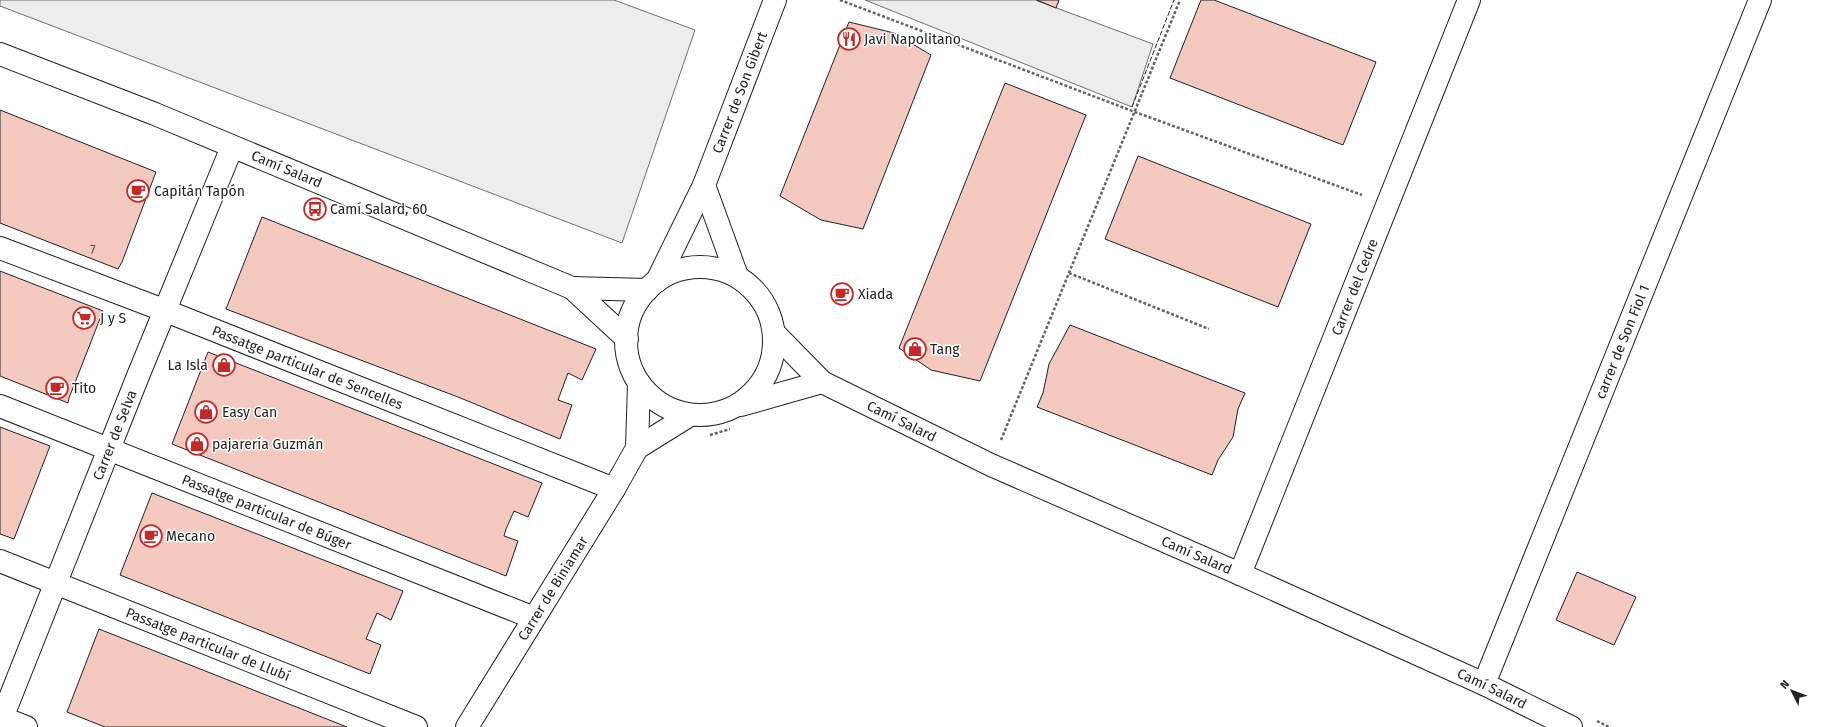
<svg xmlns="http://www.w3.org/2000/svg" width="1828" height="727" font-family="'Fira Sans',sans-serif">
	<rect width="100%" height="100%" fill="#fff"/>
	<path fill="#ededed" stroke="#6f6f6f" d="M 0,0 L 614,0 L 695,30 L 622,243 L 0,6 Z
		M 865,0 L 1035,0 L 1153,44 L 1132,107 Z"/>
	<path fill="#f3c9c0" stroke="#222" d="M 1037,0 L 1059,0 L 1056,8 Z
		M 1201,0 L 1214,0 L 1376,62 L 1343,145 L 1170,78 Z
		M 849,22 L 894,33 L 931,55 L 863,229 L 821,220 L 780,196 Z
		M 1005,83 L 1086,115 L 980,381 L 931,370 L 899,348 Z
		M 0,110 L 156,172 L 122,262 L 118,269 L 0,223 Z
		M 1138,156 L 1311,224 L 1278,307 L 1105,239 Z
		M 262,217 L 596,349 L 582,380 L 568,373 L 558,400 L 572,405 L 560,439 L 458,397 L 226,309 Z
		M 0,271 L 103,311 L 69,398 L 68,403 L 0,376 Z
		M 1070,325 L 1245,393 L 1238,409 L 1233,437 L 1218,460 L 1212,475 L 1037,407 L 1043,393 L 1049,364 Z
		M 208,352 L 542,483 L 528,517 L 514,511 L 506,529 L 504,536 L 518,541 L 506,576 L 172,444 Z
		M 0,427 L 50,446 L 14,539 L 0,534 Z
		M 152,493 L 403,591 L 391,620 L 377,613 L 366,639 L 381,645 L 370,674 L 120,575 Z
		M 1577,572 L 1636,597 L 1614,645 L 1556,620 Z
		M 99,629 L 347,727 L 105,727 L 67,712 Z"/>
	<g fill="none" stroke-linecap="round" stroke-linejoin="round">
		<g stroke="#222" stroke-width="24">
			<g id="minor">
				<path id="s1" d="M 0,54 L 155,114 L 572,288 L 627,339"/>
				<path d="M 704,185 L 737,276"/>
				<path id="s2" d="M 0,248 L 166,311 L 614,489"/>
				<circle cx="700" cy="341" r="74"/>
				<path id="s3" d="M 657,281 L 704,185 L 775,0"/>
				<path d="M 572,288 L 647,290"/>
				<path id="s4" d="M 775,334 L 822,382 L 991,465 L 1240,574 L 1484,684 L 1571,727"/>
				<path d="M 741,405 L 822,382"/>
				<path id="s5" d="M 0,406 L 534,618"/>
				<path d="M 637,448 L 690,415"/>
				<path id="s6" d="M 0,561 L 416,727"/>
				<path id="s7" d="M 1240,574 L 1469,0"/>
				<path id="s8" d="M 1484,684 L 1760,0"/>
				<path d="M 0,717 L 26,727"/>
				<path id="s9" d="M 0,723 L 138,376 L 232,147"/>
				<path id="s10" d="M 467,727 L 614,489 L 637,448 L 639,383"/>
			</g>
		</g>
		<path stroke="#646464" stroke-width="2.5" stroke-dasharray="3 2" stroke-linecap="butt" d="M 840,0 L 1135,112 L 1362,195
			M 1069,273 L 1209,329
			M 710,435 L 730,429
			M 1001,440 L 1180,0
			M 1597,721 L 1609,727"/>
		<use href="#minor" stroke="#fff" stroke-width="22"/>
		<path stroke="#222" stroke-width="1" stroke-dasharray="5 2" stroke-linecap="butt" d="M 1132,107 L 1174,0"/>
	</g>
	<defs>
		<g id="restaurant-ring" transform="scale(1.15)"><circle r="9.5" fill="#fff" stroke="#c62828" stroke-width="1.5"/><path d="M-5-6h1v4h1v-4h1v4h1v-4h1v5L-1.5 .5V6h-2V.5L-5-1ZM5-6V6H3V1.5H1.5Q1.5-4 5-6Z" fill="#c62828"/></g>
		<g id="cafe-ring" transform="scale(1.15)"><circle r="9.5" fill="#fff" stroke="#c62828" stroke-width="1.5"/><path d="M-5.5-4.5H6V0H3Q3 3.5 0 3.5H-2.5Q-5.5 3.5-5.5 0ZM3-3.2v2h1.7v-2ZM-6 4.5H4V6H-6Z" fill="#c62828"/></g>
		<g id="bus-ring" transform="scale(1.15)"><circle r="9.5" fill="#fff" stroke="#c62828" stroke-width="1.5"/><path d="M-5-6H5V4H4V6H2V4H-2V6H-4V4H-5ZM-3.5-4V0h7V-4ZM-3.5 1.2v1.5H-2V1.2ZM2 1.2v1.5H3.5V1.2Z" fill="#c62828"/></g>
		<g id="supermarket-ring" transform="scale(1.15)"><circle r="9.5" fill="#fff" stroke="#c62828" stroke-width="1.5"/><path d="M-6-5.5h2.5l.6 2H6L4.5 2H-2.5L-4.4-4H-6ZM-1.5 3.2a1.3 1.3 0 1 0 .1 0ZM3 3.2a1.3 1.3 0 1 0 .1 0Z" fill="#c62828"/></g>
		<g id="shop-ring" transform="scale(1.15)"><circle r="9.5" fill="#fff" stroke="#c62828" stroke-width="1.5"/><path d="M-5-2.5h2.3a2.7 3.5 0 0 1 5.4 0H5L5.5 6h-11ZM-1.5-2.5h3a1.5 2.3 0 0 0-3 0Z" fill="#c62828"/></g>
	</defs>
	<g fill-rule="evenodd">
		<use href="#restaurant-ring" x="849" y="39"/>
		<use href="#cafe-ring" x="138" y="191"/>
		<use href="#bus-ring" x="315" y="209"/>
		<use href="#cafe-ring" x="842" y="294"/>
		<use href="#supermarket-ring" x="84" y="318"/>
		<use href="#shop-ring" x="915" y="349"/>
		<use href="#shop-ring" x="224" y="365"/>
		<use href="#cafe-ring" x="57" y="388"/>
		<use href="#shop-ring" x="206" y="412"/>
		<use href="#shop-ring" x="197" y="444"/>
		<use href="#cafe-ring" x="151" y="536"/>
	</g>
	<g text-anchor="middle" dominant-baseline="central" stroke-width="3" stroke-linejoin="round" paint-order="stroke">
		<g font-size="12" fill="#564c4a">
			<text x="93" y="250">7</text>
		</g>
		<g font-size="14" fill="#222" stroke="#fff" text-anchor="start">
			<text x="864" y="39">Javi Napolitano</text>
			<text x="154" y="191">Capitán Tapón</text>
			<text x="330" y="209">Camí Salard, 60</text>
			<text x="858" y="294">Xiada</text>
			<text x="100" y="318">J y S</text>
			<text x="930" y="349">Tang</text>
			<text x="208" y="365" text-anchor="end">La Isla</text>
			<text x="72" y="388">Tito</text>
			<text x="222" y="412">Easy Can</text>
			<text x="212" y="444">pajarería Guzmán</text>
			<text x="166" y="536">Mecano</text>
		</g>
		<g font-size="14" fill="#222" stroke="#fff">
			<text stroke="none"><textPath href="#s3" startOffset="206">Carrer de Son Gibert</textPath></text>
			<text stroke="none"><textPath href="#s1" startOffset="309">Camí Salard</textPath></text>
			<text stroke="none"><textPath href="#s7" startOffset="309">Carrer del Cedre</textPath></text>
			<text stroke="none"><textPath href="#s8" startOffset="369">carrer de Son Fiol 1</textPath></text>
			<text stroke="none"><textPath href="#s2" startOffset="330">Passatge particular de Sencelles</textPath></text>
			<text stroke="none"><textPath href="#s4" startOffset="156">Camí Salard</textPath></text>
			<text stroke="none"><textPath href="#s9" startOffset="310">Carrer de Selva</textPath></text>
			<text stroke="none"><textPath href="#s5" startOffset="287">Passatge particular de Búger</textPath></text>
			<text stroke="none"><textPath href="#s4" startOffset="480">Camí Salard</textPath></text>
			<text stroke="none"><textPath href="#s10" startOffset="163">Carrer de Biniamar</textPath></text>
			<text stroke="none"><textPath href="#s6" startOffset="224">Passatge particular de Llubí</textPath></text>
			<text stroke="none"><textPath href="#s4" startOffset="804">Camí Salard</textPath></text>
		</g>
	</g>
	<g transform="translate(1792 691) rotate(312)" stroke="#ffffff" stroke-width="3" paint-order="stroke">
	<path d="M0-3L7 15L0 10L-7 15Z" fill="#222222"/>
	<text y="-6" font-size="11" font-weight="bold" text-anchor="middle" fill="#222222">N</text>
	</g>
</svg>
